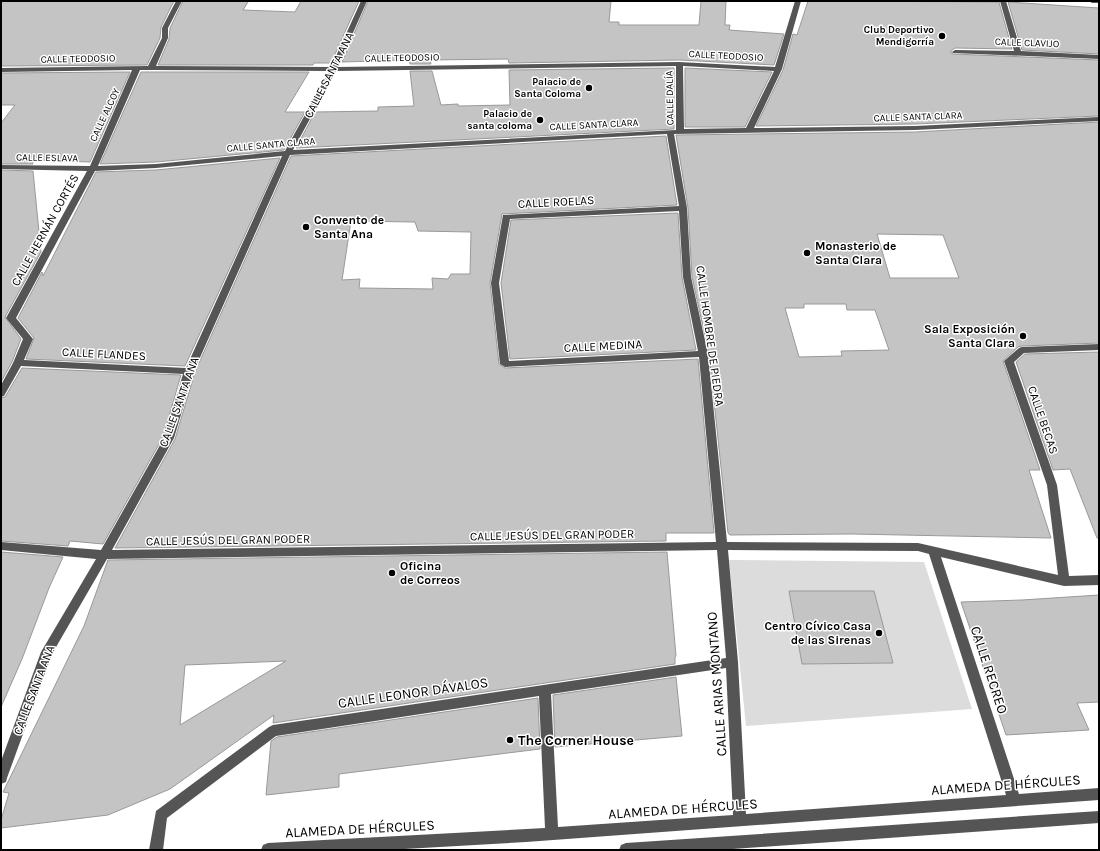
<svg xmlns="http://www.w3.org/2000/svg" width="1100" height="851" font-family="Karla,sans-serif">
	<rect width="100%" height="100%" fill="#fff"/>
	<path fill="#dcdcdc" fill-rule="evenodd" d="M 729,560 L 924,562 L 972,709 L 746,726 ZM 789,591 L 874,591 L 893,663 L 802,664 Z"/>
	<path fill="#c4c4c4" stroke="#999" fill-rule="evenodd" d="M 1,1 L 174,1 L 161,27 L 160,38 L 147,65 L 1,66 Z
		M 183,1 L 245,1 L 248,2 L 243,10 L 295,12 L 301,1 L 359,1 L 331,63 L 314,63 L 313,65 L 158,65 L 169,39 L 170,28 Z
		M 368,1 L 611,1 L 609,22 L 619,22 L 619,25 L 699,25 L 701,1 L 726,1 L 725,25 L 730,25 L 729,30 L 784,34 L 774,65 L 679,60 L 509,63 L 508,59 L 430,60 L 431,64 L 410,64 L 409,60 L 342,62 Z
		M 808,1 L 999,2 L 1012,49 L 955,48 L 951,51 L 951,53 L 953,54 L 1099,60 L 1099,116 L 915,124 L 756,126 L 783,70 L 793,34 L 797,35 Z
		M 1008,2 L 1099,8 L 1099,54 L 1022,50 Z
		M 674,68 L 674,129 L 296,148 L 315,112 L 378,111 L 378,107 L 414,106 L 410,71 L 432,71 L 441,105 L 458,104 L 458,106 L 510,105 L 509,70 Z
		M 685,68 L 772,72 L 745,127 L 685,127 Z
		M 130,72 L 90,162 L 32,160 L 33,164 L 1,164 L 1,123 L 15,105 L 1,105 L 1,73 Z
		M 141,72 L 309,72 L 285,112 L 305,112 L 284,150 L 156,162 L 100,164 Z
		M 1099,122 L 1099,343 L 1022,346 L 1018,347 L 1003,361 L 1040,470 L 1029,470 L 1051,538 L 852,534 L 730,535 L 728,533 L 709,354 L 692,277 L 688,208 L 676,135 L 915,132 ZM 877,234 L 943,235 L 959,278 L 890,278 ZM 804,304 L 846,304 L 847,310 L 875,310 L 889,350 L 841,351 L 842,356 L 799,357 L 785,308 L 804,308 Z
		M 666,136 L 677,205 L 502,214 L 490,283 L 499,364 L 505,368 L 698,359 L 714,533 L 666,533 L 666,541 L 115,548 L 175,439 L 195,372 L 291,156 ZM 351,221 L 415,222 L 418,231 L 471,232 L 470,274 L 451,274 L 448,279 L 432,278 L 433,289 L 359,288 L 360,279 L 342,280 Z
		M 280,158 L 185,366 L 26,359 L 34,338 L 18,318 L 42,272 L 43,276 L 96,172 L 156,170 Z
		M 1,170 L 33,171 L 41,252 L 5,317 L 21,339 L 12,362 L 1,382 Z
		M 678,213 L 682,277 L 696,350 L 510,359 L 501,283 L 511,220 Z
		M 1099,352 L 1099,538 L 1097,538 L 1070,469 L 1053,470 L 1016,362 L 1025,354 Z
		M 22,368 L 181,375 L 163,437 L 103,544 L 70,541 L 68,546 L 1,541 L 1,398 L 5,397 Z
		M 1,552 L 63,557 L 49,588 L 22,659 L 1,707 Z
		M 667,552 L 676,656 L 675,657 L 675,664 L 273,723 L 274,715 L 170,789 L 108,815 L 1,828 L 1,820 L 9,793 L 3,792 L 84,626 L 108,560 ZM 286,661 L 180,725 L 185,665 Z
		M 789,591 L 874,591 L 893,663 L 802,664 Z
		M 1099,595 L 1099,702 L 1077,703 L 1089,730 L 1006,735 L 961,602 L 1022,600 Z
		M 676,677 L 682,736 L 555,747 L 553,695 Z
		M 538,698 L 540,749 L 339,774 L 339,787 L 266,795 L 271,741 L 277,737 Z"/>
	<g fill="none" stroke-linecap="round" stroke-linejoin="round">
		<path fill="#555" fill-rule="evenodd" d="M 176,1 L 182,1 L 168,28 L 168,38 L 156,66 L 331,67 L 361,1 L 367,1 L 338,67 L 679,62 L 775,67 L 795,1 L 801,1 L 782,69 L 754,128 L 915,126 L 1099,117 L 1099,121 L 915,130 L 674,134 L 687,208 L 691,277 L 708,354 L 727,542 L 918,543 L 1058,575 L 1047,485 L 1004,361 L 1019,348 L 1022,347 L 1099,344 L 1099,350 L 1024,353 L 1014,362 L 1057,485 L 1069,576 L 1099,575 L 1099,585 L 1064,586 L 941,557 L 1019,794 L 1099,788 L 1099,800 L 526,842 L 387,850 L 261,850 L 263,845 L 268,843 L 545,828 L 539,696 L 276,736 L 167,818 L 163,850 L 149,850 L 156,811 L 269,727 L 273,725 L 726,658 L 717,550 L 107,559 L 52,654 L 7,778 L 6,782 L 1,784 L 1,761 L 41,652 L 96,559 L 1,550 L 1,542 L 101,550 L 164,438 L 183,374 L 21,366 L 4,396 L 1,397 L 1,385 L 13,363 L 23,339 L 6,318 L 87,171 L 1,169 L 1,165 L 90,166 L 132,70 L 1,72 L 1,68 L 148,66 L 162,38 L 162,28 ZM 676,66 L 676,130 L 293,150 L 336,71 ZM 683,66 L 774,71 L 746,128 L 684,129 ZM 140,70 L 151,70 L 329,71 L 285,151 L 156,164 L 98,166 ZM 667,134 L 679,206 L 503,215 L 491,283 L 500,364 L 505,367 L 699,357 L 716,542 L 112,550 L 174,438 L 194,371 L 290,155 ZM 282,156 L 186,368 L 24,360 L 33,339 L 16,318 L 95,171 L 156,168 ZM 679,211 L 683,277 L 698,351 L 509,361 L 499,283 L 510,219 ZM 728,550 L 918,551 L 929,554 L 1006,795 L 746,814 L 738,662 ZM 726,668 L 733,815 L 558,827 L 551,694 Z
			M 1000,1 L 1006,1 L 1021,51 L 1099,55 L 1099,59 L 953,53 L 952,52 L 955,50 L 1014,51 Z
			M 1089,1 L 1099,1 L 1099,3 L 1092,3 Z
			M 1099,811 L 1099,823 L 719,850 L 619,850 L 621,845 L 626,843 Z"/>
	</g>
	<g fill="#000" stroke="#fff" stroke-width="1.5">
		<circle cx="942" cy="36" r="4"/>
		<circle cx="589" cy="88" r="4"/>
		<circle cx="540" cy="120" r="4"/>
		<circle cx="306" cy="227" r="4"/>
		<circle cx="807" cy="253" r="4"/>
		<circle cx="1023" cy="336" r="4"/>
		<circle cx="392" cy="573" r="4"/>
		<circle cx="879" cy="633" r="4"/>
		<circle cx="510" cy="740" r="4"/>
	</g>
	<g text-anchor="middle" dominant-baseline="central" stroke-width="3" stroke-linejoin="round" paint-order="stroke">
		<g font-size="10" font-weight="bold" fill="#000" stroke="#fff" text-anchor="end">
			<text x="934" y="30">Club Deportivo<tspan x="934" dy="12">Mendigorría</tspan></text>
			<text x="581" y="82">Palacio de<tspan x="581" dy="12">Santa Coloma</tspan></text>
			<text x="532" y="114">Palacio de<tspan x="532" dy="12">santa coloma</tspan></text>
		</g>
		<g font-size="10" fill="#000" stroke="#fff">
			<text transform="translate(1027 43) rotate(2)">CALLE CLAVIJO</text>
			<text transform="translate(726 56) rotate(3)">CALLE TEODOSIO</text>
			<text transform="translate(402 58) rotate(-1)">CALLE TEODOSIO</text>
			<text transform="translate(78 59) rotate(-1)">CALLE TEODOSIO</text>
			<text transform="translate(670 98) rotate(-91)">CALLE DALÍA</text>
			<text transform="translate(105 115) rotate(-65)">CALLE ALCOY</text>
			<text transform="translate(918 117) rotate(-2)">CALLE SANTA CLARA</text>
			<text transform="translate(594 125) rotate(-3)">CALLE SANTA CLARA</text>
			<text transform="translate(271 145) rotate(-5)">CALLE SANTA CLARA</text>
			<text transform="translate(47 158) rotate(1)">CALLE ESLAVA</text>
		</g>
		<g font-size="12" fill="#000" stroke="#fff">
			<text transform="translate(329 75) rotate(-63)">CALLE SANTA ANA</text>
			<text transform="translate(556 202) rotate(-3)">CALLE ROELAS</text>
			<text transform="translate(45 230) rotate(-61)">CALLE HERNÁN CORTÉS</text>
			<text transform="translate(710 336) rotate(82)">CALLE HOMBRE DE PIEDRA</text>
			<text transform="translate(603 346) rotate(-3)">CALLE MEDINA</text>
			<text transform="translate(104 354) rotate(3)">CALLE FLANDES</text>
			<text transform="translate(179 402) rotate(-70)">CALLE SANTA ANA</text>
			<text transform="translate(1043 420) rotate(71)">CALLE BECAS</text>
			<text transform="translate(552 535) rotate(-1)">CALLE JESÚS DEL GRAN PODER</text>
			<text transform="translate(228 540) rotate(-1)">CALLE JESÚS DEL GRAN PODER</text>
			<text transform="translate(34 690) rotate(-69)">CALLE SANTA ANA</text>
		</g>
		<g font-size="12" font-weight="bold" fill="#000" stroke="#fff" text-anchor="start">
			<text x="314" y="220">Convento de<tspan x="314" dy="14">Santa Ana</tspan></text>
			<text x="815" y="246">Monasterio de<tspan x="815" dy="14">Santa Clara</tspan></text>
			<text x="1015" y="329" text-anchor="end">Sala Exposición<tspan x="1015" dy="14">Santa Clara</tspan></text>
			<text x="400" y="566">Oficina<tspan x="400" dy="14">de Correos</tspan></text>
			<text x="871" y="626" text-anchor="end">Centro Cívico Casa<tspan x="871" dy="14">de las Sirenas</tspan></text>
		</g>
		<g font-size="14" fill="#000" stroke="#fff">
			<text transform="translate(989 670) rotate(72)">CALLE RECREO</text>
			<text transform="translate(717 684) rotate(-94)">CALLE ARIAS MONTANO</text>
			<text transform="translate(413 693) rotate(-8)">CALLE LEONOR DÁVALOS</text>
			<text transform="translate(1006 785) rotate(-4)">ALAMEDA DE HÉRCULES</text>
			<text transform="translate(683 809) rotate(-4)">ALAMEDA DE HÉRCULES</text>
			<text transform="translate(360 829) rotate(-3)">ALAMEDA DE HÉRCULES</text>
		</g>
		<g font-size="14" font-weight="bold" fill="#000" stroke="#fff" text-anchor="start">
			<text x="518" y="740">The Corner House</text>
		</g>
	</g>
	<rect width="1100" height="851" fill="none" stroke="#000000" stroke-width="4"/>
</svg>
